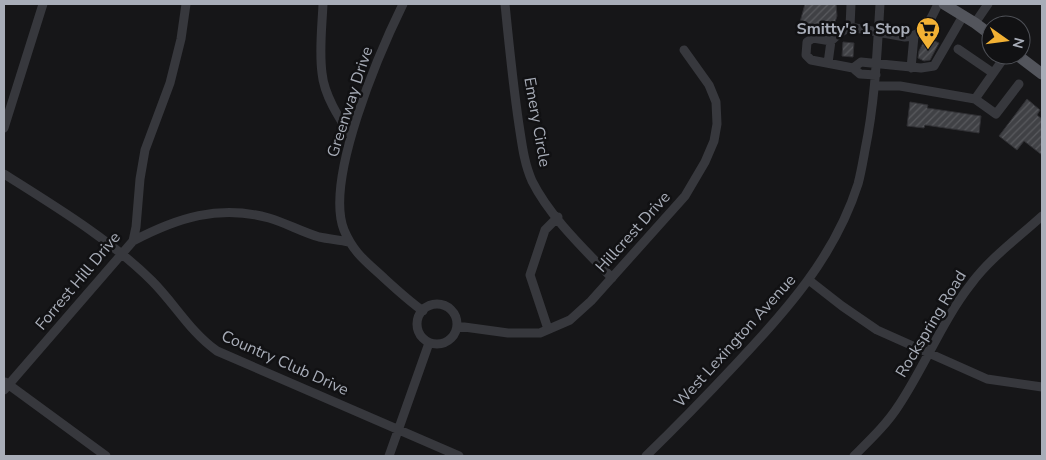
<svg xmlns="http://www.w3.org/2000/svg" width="1046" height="460" font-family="'Nunito Sans',sans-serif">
	<defs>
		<pattern id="building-hatch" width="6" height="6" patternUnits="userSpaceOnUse" patternTransform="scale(1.25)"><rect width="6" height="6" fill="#404145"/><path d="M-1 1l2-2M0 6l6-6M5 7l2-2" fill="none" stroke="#595a5e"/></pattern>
	</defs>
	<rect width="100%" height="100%" fill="#161618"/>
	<path fill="url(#building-hatch)" stroke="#303034" d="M 805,4 L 836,4 L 837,16 L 832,31 L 800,22 Z
		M 926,37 L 939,43 L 930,60 L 924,61 L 918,58 L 919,51 Z
		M 843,42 L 854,43 L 853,57 L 842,56 Z
		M 1027,99 L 1040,110 L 1037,115 L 1042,119 L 1042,155 L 1024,141 L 1017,150 L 999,136 Z
		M 910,102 L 928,105 L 927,108 L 981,116 L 979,133 L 925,125 L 924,128 L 907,126 Z"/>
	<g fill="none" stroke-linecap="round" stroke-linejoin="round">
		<path stroke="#37383d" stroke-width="9" d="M 323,4 C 322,27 319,50 322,73 C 324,95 339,118 351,136
			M 403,4 C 380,51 324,180 344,230 C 354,254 367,262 385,279 C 397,290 409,301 423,311
			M 505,4 C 509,44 513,85 519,125 C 522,144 524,163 532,181 C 550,217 584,249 612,278
			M 851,4 L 850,27 L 905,37 C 925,36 930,20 938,4
			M 975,23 L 988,4
			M 850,27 L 841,32 L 831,41 L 813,38 L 807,42 L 806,55 L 811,60 L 853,68
			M 958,49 L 993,73
			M 828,63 L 831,41
			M 911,68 L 914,36
			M 876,75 L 860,74 L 853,68 L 861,62 L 921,68 L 934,66 L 963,16
			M 876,86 L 900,86 L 975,99 L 1006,55
			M 975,99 L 996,114 L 1019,84
			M 4,128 L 43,4
			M 4,174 C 53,205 111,240 152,281 C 175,304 190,332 217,351 L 459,456
			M 133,241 C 177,218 219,204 269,218 C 286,223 302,232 319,237 C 329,239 339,240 349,242
			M 810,281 L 842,306 L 877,330 L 987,379 L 1042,387
			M417 324a20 20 0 1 1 40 0a20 20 0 1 1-40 0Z
			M 457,326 L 508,333 L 540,333 L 570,320 L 591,301 L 685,196 L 705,162 L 714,141 L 717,124 L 716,102 L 709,85 L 684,50
			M 548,329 L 530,275 L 545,230 L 558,217
			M 5,382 L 106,456
			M 4,390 L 133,241 L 136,227 L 140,179 L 145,150 L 170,83 L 181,39 L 186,4
			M 389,456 L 429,343
			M 646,456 C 677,426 707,395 736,364 C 787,310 835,256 858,184 C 861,173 863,161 865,150 C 875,102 877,53 880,4
			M 854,456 C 870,440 887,424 899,405 C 925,366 942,321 971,284 C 990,258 1018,238 1042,216"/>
		<path stroke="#53555c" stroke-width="11" d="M 944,4 L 975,23 L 991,35
			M 1017,55 L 1042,74"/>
	</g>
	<defs>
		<g id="supermarket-pin" transform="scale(1.25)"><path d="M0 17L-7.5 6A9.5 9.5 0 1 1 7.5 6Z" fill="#f2b134" stroke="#111113"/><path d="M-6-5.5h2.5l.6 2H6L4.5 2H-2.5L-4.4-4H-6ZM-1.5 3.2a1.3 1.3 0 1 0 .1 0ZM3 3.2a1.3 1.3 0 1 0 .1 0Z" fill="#111"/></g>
	</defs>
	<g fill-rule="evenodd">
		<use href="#supermarket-pin" x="928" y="29"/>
	</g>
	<g text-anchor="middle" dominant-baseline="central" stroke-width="5" stroke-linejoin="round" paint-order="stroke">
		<g font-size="16" font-weight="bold" fill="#a8adb8" stroke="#111113" text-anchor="end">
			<text x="910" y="29">Smitty's 1 Stop</text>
		</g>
		<g font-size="16" fill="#a8adb8" stroke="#111113">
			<text transform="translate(350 102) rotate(-72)">Greenway Drive</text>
			<text transform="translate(537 122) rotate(80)">Emery Circle</text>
			<text transform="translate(633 232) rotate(-48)">Hillcrest Drive</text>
			<text transform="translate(78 281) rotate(-50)">Forrest Hill Drive</text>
			<text transform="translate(931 324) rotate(-59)">Rockspring Road</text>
			<text transform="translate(735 341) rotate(-48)">West Lexington Avenue</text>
			<text transform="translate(285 363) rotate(24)">Country Club Drive</text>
		</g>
	</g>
	<rect width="1046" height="460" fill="none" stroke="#a8adb8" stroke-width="10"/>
	<g transform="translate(1006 40) rotate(104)"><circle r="24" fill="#111113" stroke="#4d4f55"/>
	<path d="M0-4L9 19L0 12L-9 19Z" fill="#f2b134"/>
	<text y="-8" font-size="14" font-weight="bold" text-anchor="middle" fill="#a8adb8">N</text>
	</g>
</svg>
